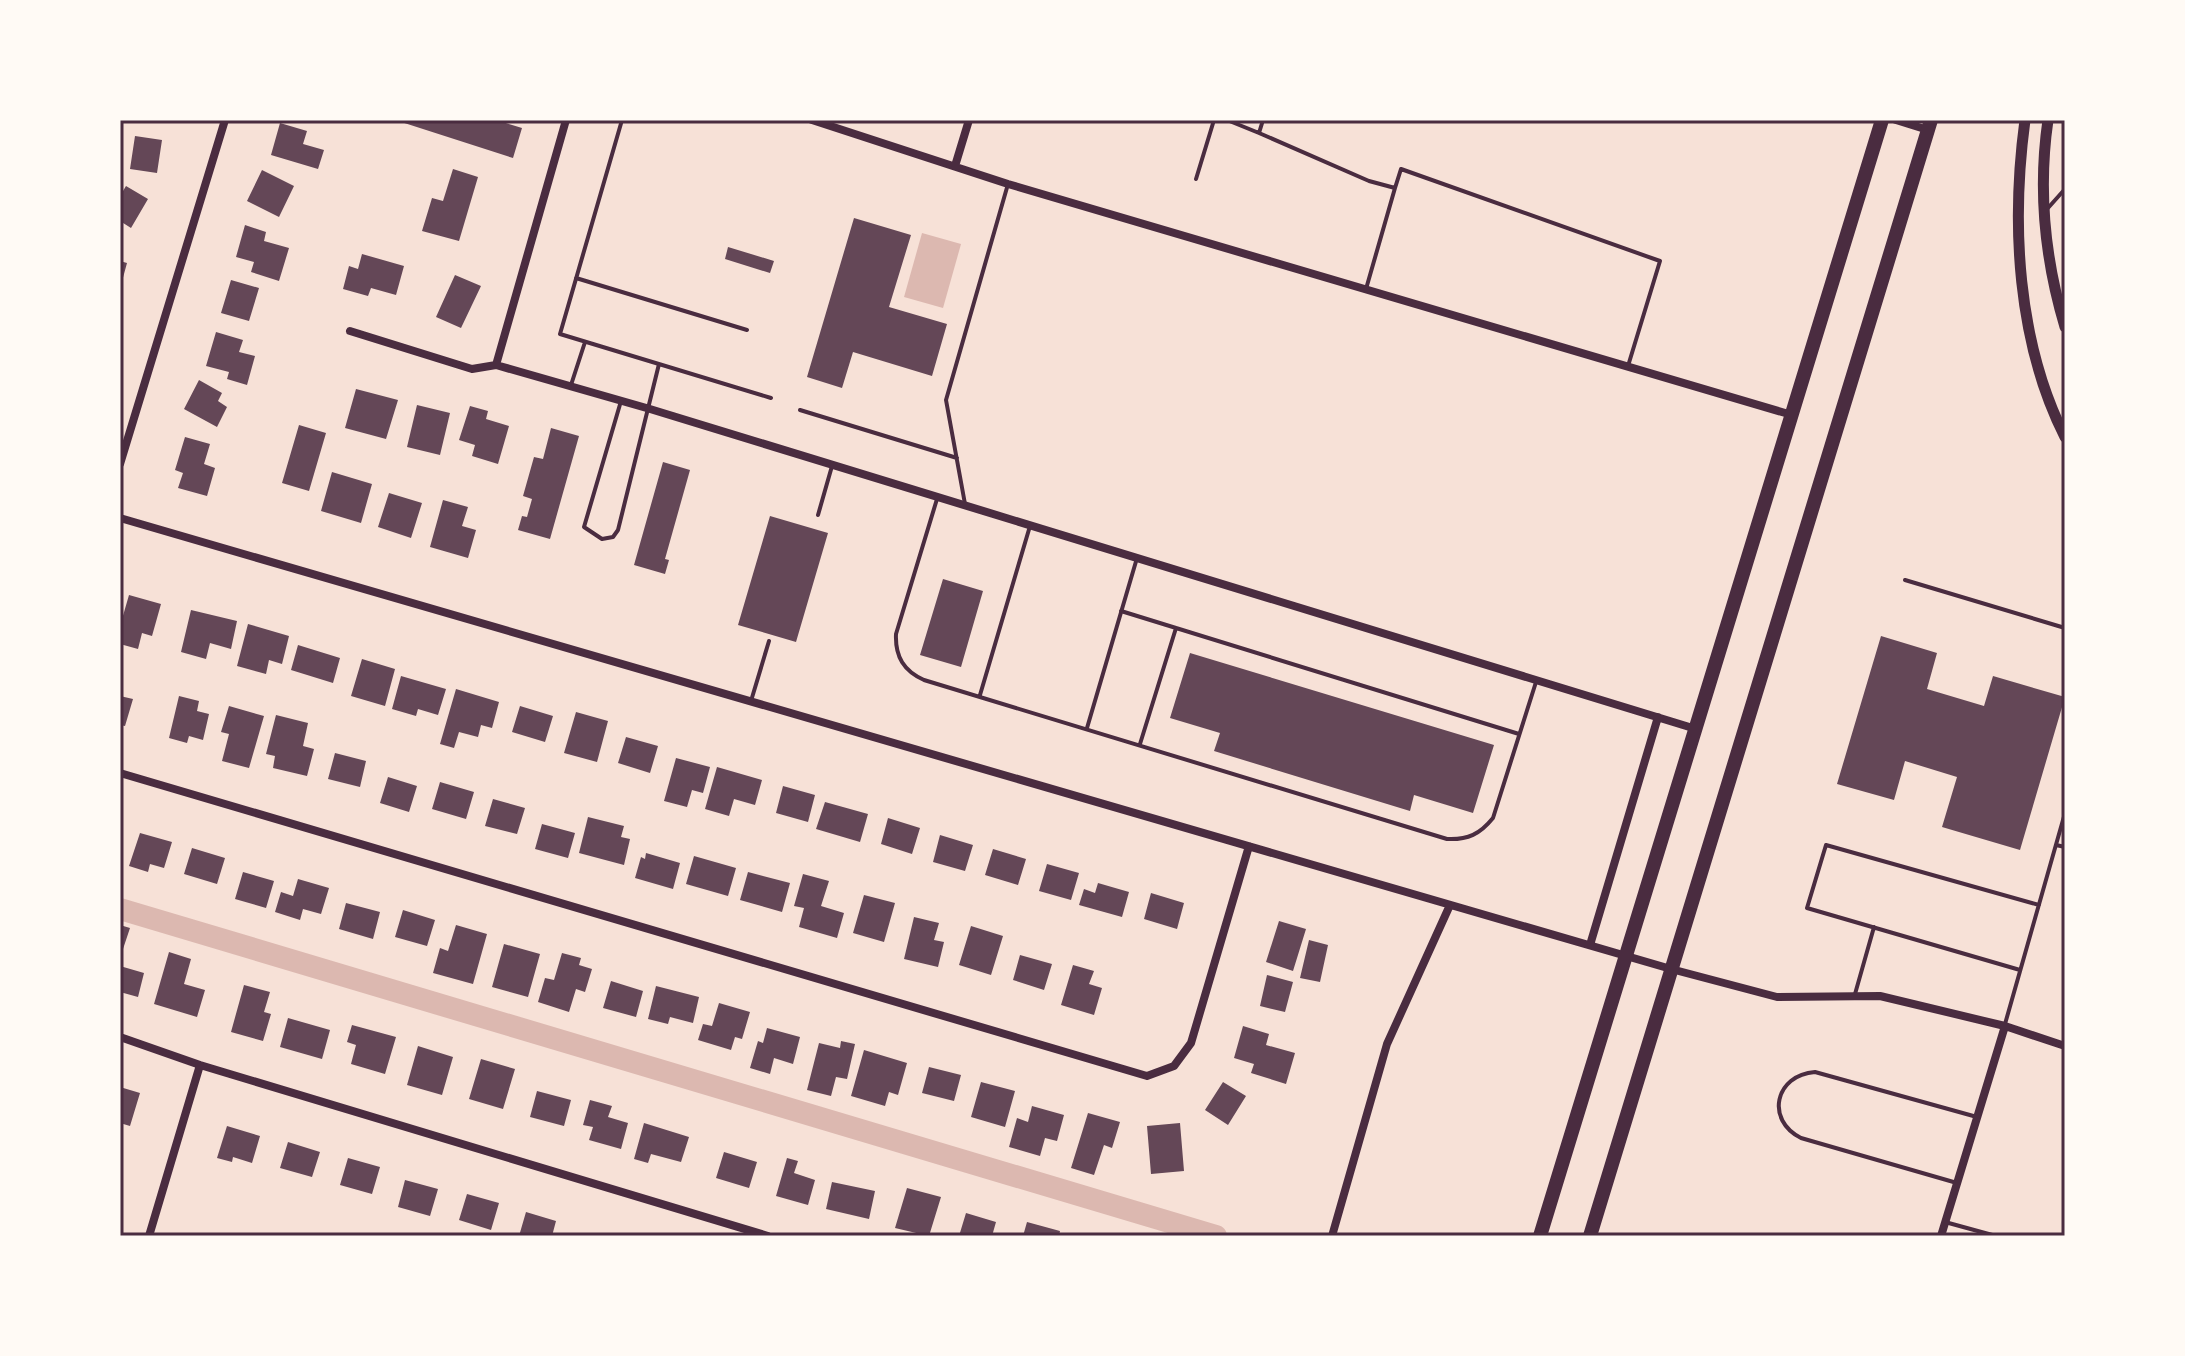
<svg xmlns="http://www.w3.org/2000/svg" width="2185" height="1356" font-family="'Roboto Condensed',sans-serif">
	<rect width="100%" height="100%" fill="#f7e1d7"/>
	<path fill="#dcb8b0" d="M 922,233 L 961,244 L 943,308 L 904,297 Z"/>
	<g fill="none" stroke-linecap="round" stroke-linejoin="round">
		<path stroke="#dcb8b0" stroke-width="22" d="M 120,909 L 1216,1236"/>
	</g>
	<path fill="#644757" d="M 395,120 L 496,120 L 522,128 L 513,158 Z
		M 280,123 L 307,131 L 303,144 L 324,150 L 318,169 L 271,155 Z
		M 135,136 L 162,140 L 157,173 L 130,169 Z
		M 453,169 L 478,177 L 459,241 L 422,231 L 432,198 L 443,201 Z
		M 262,170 L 294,186 L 279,217 L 247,201 Z
		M 126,186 L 148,199 L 131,228 L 120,221 L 120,196 Z
		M 854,218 L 911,235 L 889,307 L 947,324 L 932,376 L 853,352 L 842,388 L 807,377 Z
		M 245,225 L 266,232 L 264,241 L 289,248 L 279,281 L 251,272 L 254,262 L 236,257 Z
		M 728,247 L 774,261 L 770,273 L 725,259 Z
		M 362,254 L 404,266 L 396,295 L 371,288 L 368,296 L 343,289 L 349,266 L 358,269 Z
		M 120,261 L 127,263 L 121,285 L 120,285 Z
		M 455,275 L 481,286 L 461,328 L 436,317 Z
		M 231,280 L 259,288 L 249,321 L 221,313 Z
		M 216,332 L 243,340 L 239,352 L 255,356 L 247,385 L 227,379 L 229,372 L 206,366 Z
		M 199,380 L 222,393 L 218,401 L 227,407 L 217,427 L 184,409 Z
		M 356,389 L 398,400 L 386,439 L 345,428 Z
		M 417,405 L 450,413 L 440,455 L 407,447 Z
		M 470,406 L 488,411 L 486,419 L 509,426 L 498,464 L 472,456 L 475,445 L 459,440 Z
		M 299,425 L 326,433 L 309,491 L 282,483 Z
		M 551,428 L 579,436 L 550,539 L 518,530 L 522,516 L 527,517 L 532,499 L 523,496 L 534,457 L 543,459 Z
		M 185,437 L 210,444 L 204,464 L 215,468 L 207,496 L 178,488 L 183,473 L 175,470 Z
		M 663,462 L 690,470 L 665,559 L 669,560 L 665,574 L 634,565 Z
		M 332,472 L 372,484 L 361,523 L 321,511 Z
		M 389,493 L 422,503 L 411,538 L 378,527 Z
		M 443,500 L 468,507 L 462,526 L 476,530 L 468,558 L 430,547 Z
		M 770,516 L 828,533 L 796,642 L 738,625 Z
		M 943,579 L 983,591 L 961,667 L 920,655 Z
		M 129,595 L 161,604 L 152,636 L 142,633 L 138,649 L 120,644 L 120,626 Z
		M 191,610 L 237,621 L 231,649 L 210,643 L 206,659 L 181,652 Z
		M 248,624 L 289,636 L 282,664 L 269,660 L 266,674 L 237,666 Z
		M 1881,636 L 1937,653 L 1927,689 L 1984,706 L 1993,676 L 2065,697 L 2020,850 L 1942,827 L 1957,777 L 1905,761 L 1894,800 L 1837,784 Z
		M 298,645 L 340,658 L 333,683 L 291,670 Z
		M 1190,653 L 1494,745 L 1473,813 L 1414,795 L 1410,811 L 1214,751 L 1220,733 L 1170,718 Z
		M 362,659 L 395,669 L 385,706 L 351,696 Z
		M 401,676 L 446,689 L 438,715 L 418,709 L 416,716 L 392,709 Z
		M 456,689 L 499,702 L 492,728 L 481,725 L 478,737 L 459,732 L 454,748 L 440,744 Z
		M 120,696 L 133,699 L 125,726 L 120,725 Z
		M 179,696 L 199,701 L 197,711 L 209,714 L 203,740 L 189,736 L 187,743 L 169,738 Z
		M 229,706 L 264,716 L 249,768 L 222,761 L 229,734 L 221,732 Z
		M 520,706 L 553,716 L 545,742 L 512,732 Z
		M 576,712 L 608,721 L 597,762 L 564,753 Z
		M 276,715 L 308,723 L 303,746 L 314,749 L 307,776 L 273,768 L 275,756 L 266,754 Z
		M 626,737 L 658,746 L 650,773 L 618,763 Z
		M 335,753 L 366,761 L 360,787 L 328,779 Z
		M 676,758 L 710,767 L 703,793 L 692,790 L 687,807 L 664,801 Z
		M 717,767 L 762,780 L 755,805 L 734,799 L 729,816 L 705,809 Z
		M 388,777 L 417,786 L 409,812 L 380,803 Z
		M 440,782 L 474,792 L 466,819 L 432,809 Z
		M 783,786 L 815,795 L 808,822 L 776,813 Z
		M 493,799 L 525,808 L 517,834 L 485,826 Z
		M 825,802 L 868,814 L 860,842 L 816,829 Z
		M 588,817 L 624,826 L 621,837 L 630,839 L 624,865 L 579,853 Z
		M 888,818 L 920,828 L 912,854 L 881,844 Z
		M 542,824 L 575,833 L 568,858 L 535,849 Z
		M 140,833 L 172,842 L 164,868 L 150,864 L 148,872 L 129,866 Z
		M 940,835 L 973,845 L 965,871 L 933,862 Z
		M 192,848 L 225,858 L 217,884 L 184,874 Z
		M 993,849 L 1026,859 L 1018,885 L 985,875 Z
		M 646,853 L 680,863 L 673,889 L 635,878 L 641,857 L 645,859 Z
		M 694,856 L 736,868 L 728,896 L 686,884 Z
		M 1047,864 L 1079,873 L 1071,900 L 1039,891 Z
		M 243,872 L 274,881 L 266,908 L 235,899 Z
		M 748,872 L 790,883 L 782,912 L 740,900 Z
		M 803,874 L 829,881 L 821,906 L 844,913 L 837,938 L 799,927 L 804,908 L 794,906 Z
		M 298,879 L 329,888 L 321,914 L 303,909 L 300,920 L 275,912 L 281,892 L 293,896 Z
		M 1098,883 L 1129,892 L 1122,917 L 1079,905 L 1084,889 L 1095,893 Z
		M 1151,893 L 1184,903 L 1177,929 L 1144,919 Z
		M 864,895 L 895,903 L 884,942 L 853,933 Z
		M 346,903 L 380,912 L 373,939 L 339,929 Z
		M 403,910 L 435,920 L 427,946 L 395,937 Z
		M 914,917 L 939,923 L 934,940 L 944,942 L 938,967 L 904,959 Z
		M 1279,921 L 1306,929 L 1293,971 L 1266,962 Z
		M 120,925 L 130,928 L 123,949 L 120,948 Z
		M 456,925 L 487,934 L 473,984 L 433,973 L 440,948 L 448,951 Z
		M 971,926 L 1003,936 L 991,975 L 959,965 Z
		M 1309,940 L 1328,945 L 1320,982 L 1300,978 Z
		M 504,944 L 540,954 L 528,997 L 492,987 Z
		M 169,952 L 191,959 L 184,984 L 205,990 L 197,1017 L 154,1004 Z
		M 562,953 L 581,958 L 579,965 L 592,969 L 585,992 L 576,989 L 569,1012 L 538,1002 L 545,978 L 554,980 Z
		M 1020,955 L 1052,964 L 1044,990 L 1013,980 Z
		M 1073,965 L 1094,971 L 1089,984 L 1102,988 L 1094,1015 L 1061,1005 Z
		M 120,966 L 144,973 L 138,997 L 120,992 Z
		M 1267,975 L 1293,982 L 1285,1012 L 1260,1006 Z
		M 611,981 L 643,991 L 636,1017 L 603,1008 Z
		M 244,985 L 270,992 L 264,1012 L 271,1014 L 263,1041 L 231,1032 Z
		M 656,986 L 699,997 L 693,1023 L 670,1017 L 668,1024 L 648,1019 Z
		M 719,1003 L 750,1012 L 742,1039 L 735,1037 L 731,1050 L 698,1040 L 703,1024 L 712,1026 Z
		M 288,1018 L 330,1030 L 322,1059 L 280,1047 Z
		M 352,1025 L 396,1037 L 385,1074 L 351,1064 L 356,1045 L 347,1042 Z
		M 1243,1026 L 1269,1034 L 1266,1045 L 1295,1053 L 1286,1084 L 1251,1073 L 1254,1064 L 1234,1058 Z
		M 767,1028 L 800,1037 L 793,1064 L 774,1058 L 770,1074 L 750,1068 L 758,1041 L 763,1043 Z
		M 841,1041 L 855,1044 L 847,1079 L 836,1077 L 831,1096 L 807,1090 L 819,1043 L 840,1048 Z
		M 418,1046 L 453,1057 L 442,1095 L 407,1085 Z
		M 864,1050 L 907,1063 L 898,1095 L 889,1092 L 885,1106 L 851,1096 Z
		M 481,1059 L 515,1069 L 503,1109 L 469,1099 Z
		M 929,1067 L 961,1075 L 954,1101 L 922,1093 Z
		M 981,1082 L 1015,1091 L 1005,1127 L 971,1117 Z
		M 1223,1082 L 1246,1096 L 1228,1125 L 1205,1110 Z
		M 120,1087 L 140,1093 L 130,1126 L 120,1123 Z
		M 537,1091 L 571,1100 L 564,1126 L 530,1117 Z
		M 590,1100 L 612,1106 L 608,1117 L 628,1123 L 621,1149 L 589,1140 L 593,1127 L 583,1125 Z
		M 1032,1106 L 1064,1115 L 1057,1141 L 1045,1138 L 1040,1156 L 1009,1147 L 1017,1118 L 1028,1122 Z
		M 1088,1113 L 1120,1122 L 1112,1148 L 1104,1145 L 1094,1175 L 1071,1168 Z
		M 644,1123 L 689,1137 L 681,1162 L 651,1154 L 648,1163 L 634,1159 Z
		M 1180,1123 L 1184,1171 L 1151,1174 L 1147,1126 Z
		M 227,1126 L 260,1136 L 252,1163 L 233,1157 L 232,1162 L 217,1158 Z
		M 288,1142 L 320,1152 L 312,1177 L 280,1168 Z
		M 724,1152 L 757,1162 L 749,1188 L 716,1178 Z
		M 348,1158 L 380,1167 L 372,1194 L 340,1185 Z
		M 787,1158 L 798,1161 L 794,1173 L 815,1180 L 808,1205 L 776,1196 Z
		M 405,1180 L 438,1189 L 430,1216 L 398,1207 Z
		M 832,1182 L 875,1191 L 869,1219 L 826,1209 Z
		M 907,1188 L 941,1197 L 929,1236 L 895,1228 Z
		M 467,1194 L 499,1203 L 491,1230 L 459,1220 Z
		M 526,1212 L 556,1221 L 552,1236 L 519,1236 Z
		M 966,1213 L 996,1222 L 992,1236 L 959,1236 Z
		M 1027,1222 L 1060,1231 L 1059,1236 L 1023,1236 Z"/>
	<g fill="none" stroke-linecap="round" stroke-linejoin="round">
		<path stroke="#4a2c40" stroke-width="4" d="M 622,120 L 560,334 L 771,398
			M 1227,120 L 1259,133
			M 1263,120 L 1259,133 L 1369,181 L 1395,188 L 1366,289
			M 1196,179 L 1214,120
			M 1395,188 L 1401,169 L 1660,261 L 1628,366
			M 2048,208 L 2065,189
			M 576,278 L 747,330
			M 571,385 L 585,342
			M 621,401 L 584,527 L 602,539 L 613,537 L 618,530 L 659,364
			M 800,410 L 957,458
			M 937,499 L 896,634 C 895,657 904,671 924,680 L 1447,839 C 1468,840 1480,834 1493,818 L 1536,682
			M 965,504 L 946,400 L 1008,184
			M 818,515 L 832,466
			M 1905,580 L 2065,628
			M 1121,611 L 1519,734
			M 980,695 L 1030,526
			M 751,701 L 769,641
			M 1087,728 L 1137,558
			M 1140,744 L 1176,628
			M 2056,845 L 2065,847
			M 2020,970 L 1807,908 L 1826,845 L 2039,905
			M 1855,994 L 1874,927
			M 2005,1024 L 2065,813
			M 1957,1183 L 1801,1138 C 1765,1120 1775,1075 1815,1072 L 1977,1117
			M 1945,1222 L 1996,1236"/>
		<path stroke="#4a2c40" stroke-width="8" d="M 812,120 L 1008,184 L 1792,415
			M 1896,120 L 1928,130
			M 955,166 L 969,120
			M 350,331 L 472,369 L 496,365 L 650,409 L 1696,729
			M 496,365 L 566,120
			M 120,464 L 225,120
			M 120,518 L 1671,969 L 1777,997 L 1880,996 L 2005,1026 L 2065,1046
			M 120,773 L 1147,1076 L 1174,1066 L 1191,1043 L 1249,846
			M 1590,945 L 1658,717
			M 120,1037 L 200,1065 L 768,1236
			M 149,1236 L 200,1065
			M 1332,1236 L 1387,1044 L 1450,905
			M 1941,1236 L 2005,1026"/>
		<path stroke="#4a2c40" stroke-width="11" d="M 2025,120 C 2011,224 2017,342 2065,437
			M 2048,120 C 2038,189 2045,260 2065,327"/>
		<path stroke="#4a2c40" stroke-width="14" d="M 1540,1236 L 1882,120
			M 1590,1236 L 1931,120"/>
	</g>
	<rect width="2185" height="1356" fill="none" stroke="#fffaf5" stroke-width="244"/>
	<rect x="122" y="122" width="1941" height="1112" fill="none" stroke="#4a2c40" stroke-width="3"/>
</svg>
